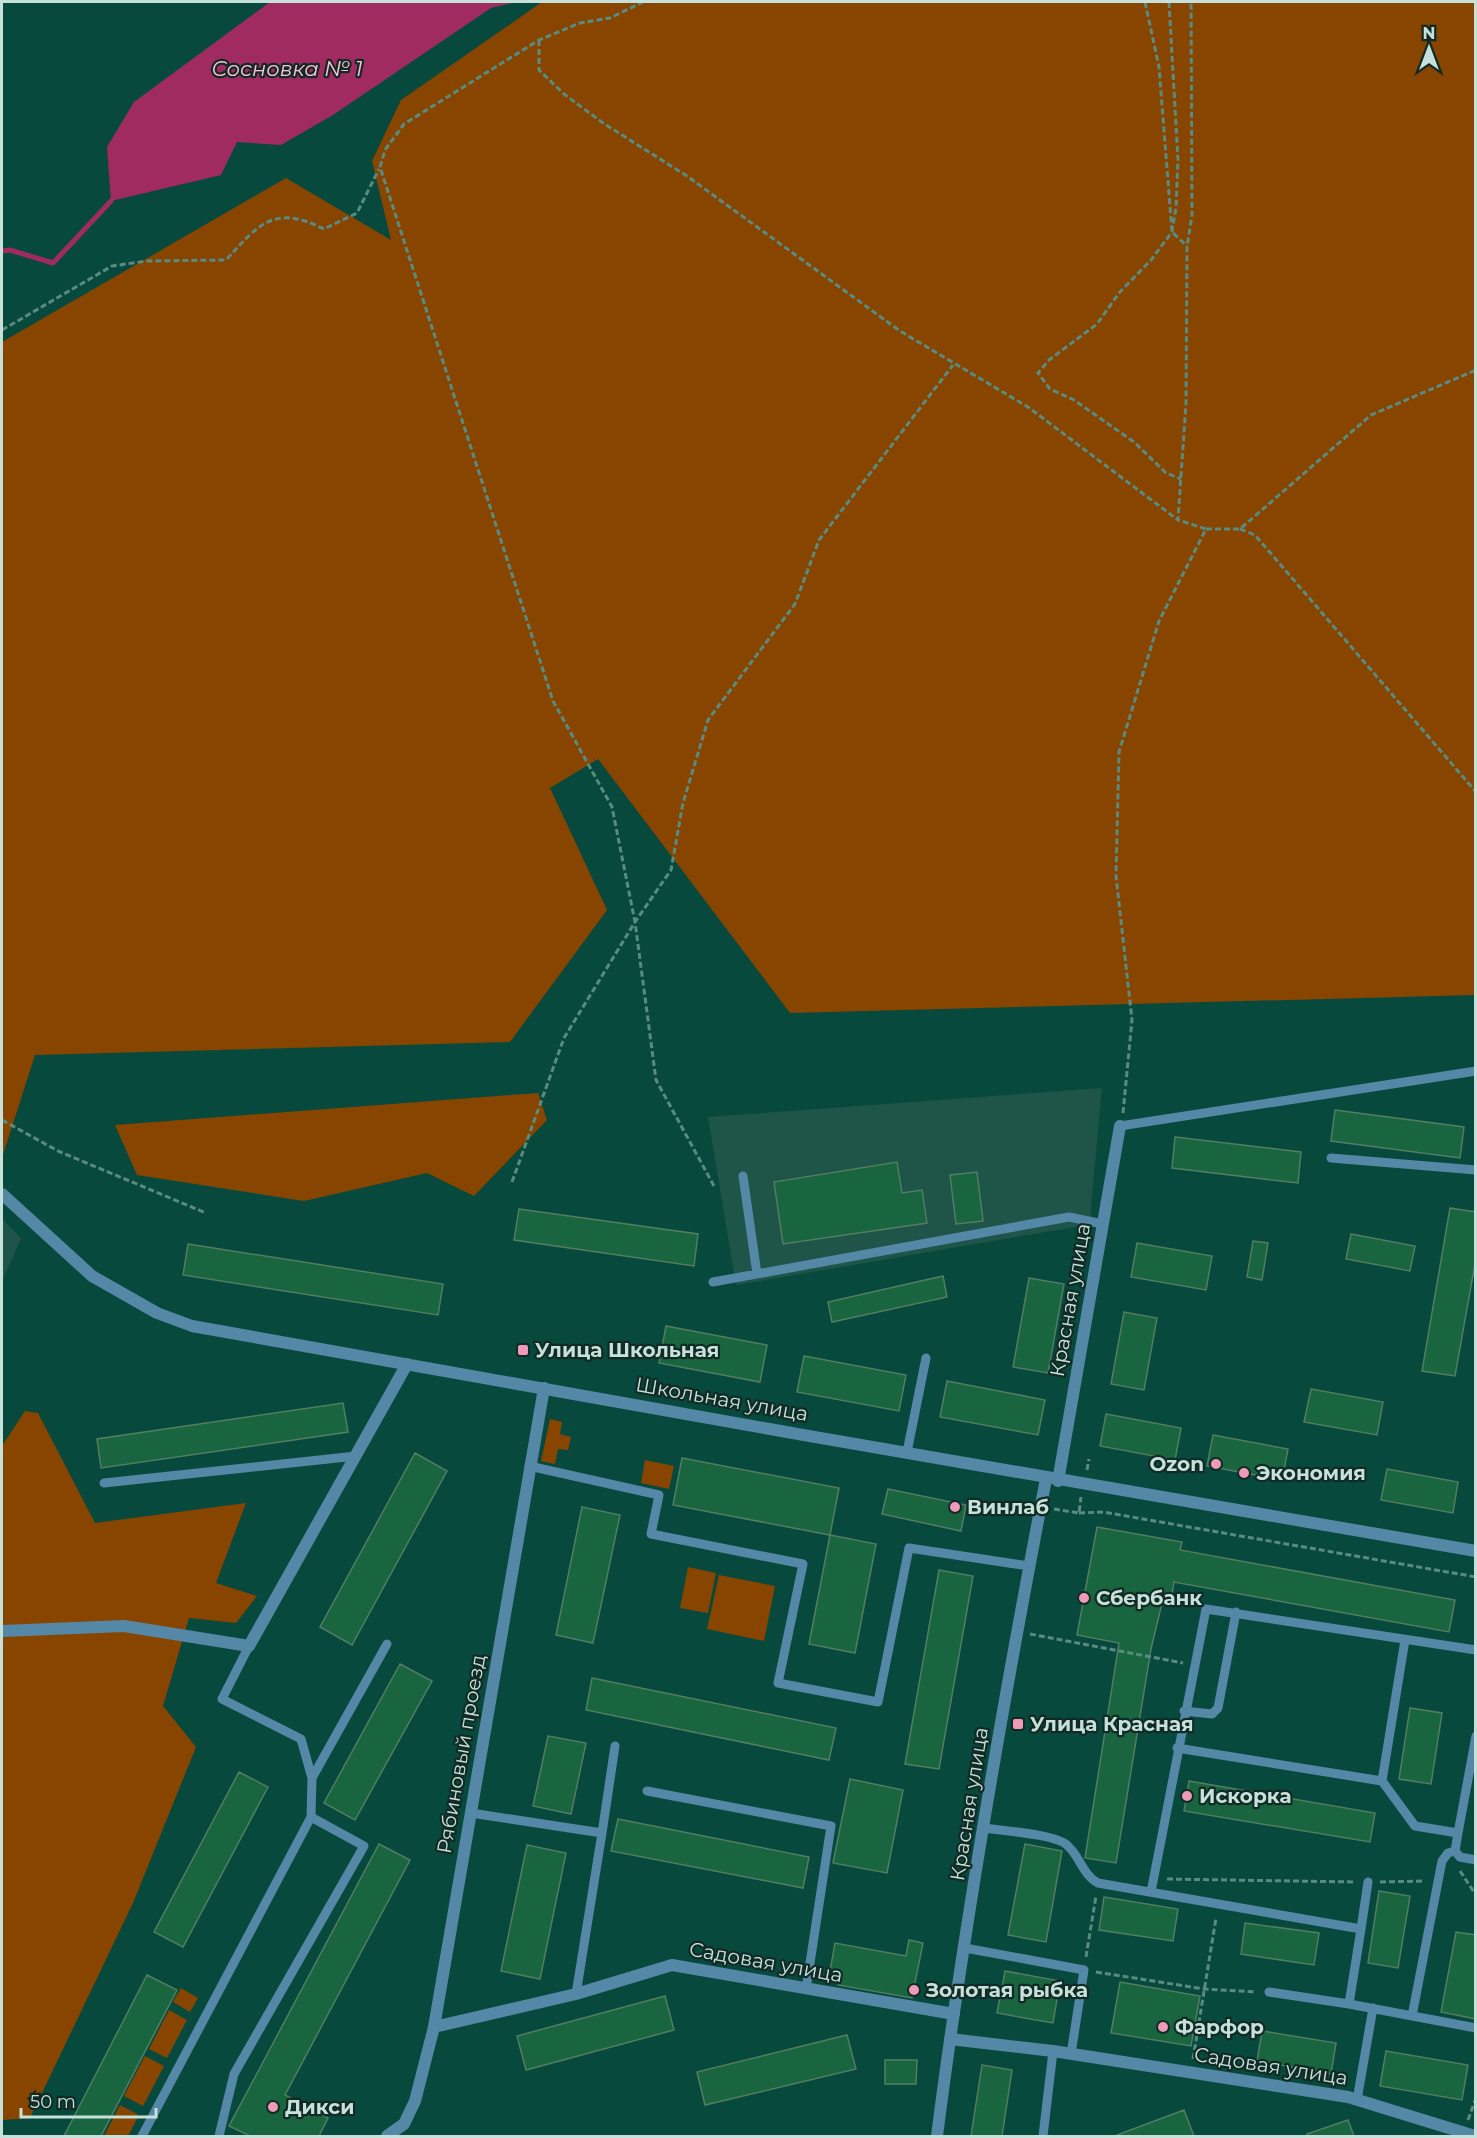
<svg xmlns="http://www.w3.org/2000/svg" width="1477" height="2138" font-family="Montserrat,sans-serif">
	<rect width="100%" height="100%" fill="#08493d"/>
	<path fill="#1f5449" d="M 1102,1088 L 1090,1217 L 1075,1227 L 736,1285 L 708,1117 Z
		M 2,1219 L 21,1238 L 2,1282 Z"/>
	<path fill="#874500" d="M 542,2 L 1475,2 L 1475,995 L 790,1013 L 598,759 L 550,788 L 607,910 L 510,1042 L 35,1055 L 2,1158 L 2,342 L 286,178 L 391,240 L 372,161 L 401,100 Z
		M 538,1093 L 547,1120 L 474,1196 L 427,1173 L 304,1201 L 137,1175 L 115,1125 Z
		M 25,1411 L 38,1413 L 95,1523 L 246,1503 L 216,1583 L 257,1596 L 236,1623 L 189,1618 L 163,1706 L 196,1747 L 133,1903 L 30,2118 L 2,2120 L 2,1446 Z
		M 550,1419 L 562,1422 L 560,1434 L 571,1437 L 568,1450 L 558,1449 L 555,1464 L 541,1461 Z
		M 645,1460 L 674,1466 L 669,1489 L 641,1483 Z
		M 688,1567 L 716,1573 L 708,1613 L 680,1608 Z
		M 719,1575 L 775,1586 L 764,1641 L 707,1629 Z
		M 181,1988 L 198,1998 L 190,2012 L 173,2002 Z
		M 169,2010 L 187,2020 L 167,2058 L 149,2049 Z
		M 145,2056 L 164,2066 L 143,2106 L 124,2096 Z
		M 120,2105 L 139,2115 L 128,2136 L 104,2136 Z"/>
	<path fill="#a02b60" d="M 270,2 L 517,2 L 491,8 L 333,115 L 281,145 L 237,142 L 221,175 L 111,201 L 107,147 L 134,102 Z"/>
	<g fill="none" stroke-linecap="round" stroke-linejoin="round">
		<path stroke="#a02b60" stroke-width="5" d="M 2,251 L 10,250 L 53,263 L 111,201"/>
	</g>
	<path fill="#18653f" stroke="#527d63" stroke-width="1.5" d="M 1335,1110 L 1464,1127 L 1460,1158 L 1331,1141 Z
		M 1175,1137 L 1301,1152 L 1298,1183 L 1172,1168 Z
		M 897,1162 L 902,1193 L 922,1190 L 927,1223 L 783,1244 L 774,1182 Z
		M 977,1172 L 983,1221 L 956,1224 L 950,1175 Z
		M 1450,1208 L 1476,1212 L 1476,1258 L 1455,1376 L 1422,1371 Z
		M 519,1209 L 698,1234 L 694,1266 L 514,1240 Z
		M 1351,1234 L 1415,1246 L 1410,1271 L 1346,1259 Z
		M 1253,1241 L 1268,1243 L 1262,1280 L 1247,1277 Z
		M 1137,1243 L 1212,1256 L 1206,1290 L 1131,1277 Z
		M 188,1244 L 443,1284 L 438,1315 L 183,1275 Z
		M 943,1276 L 947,1297 L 832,1322 L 828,1302 Z
		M 1029,1278 L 1064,1284 L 1048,1373 L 1013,1367 Z
		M 1124,1312 L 1157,1318 L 1144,1390 L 1111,1384 Z
		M 666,1326 L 767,1345 L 760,1382 L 659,1363 Z
		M 804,1356 L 906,1375 L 899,1411 L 797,1392 Z
		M 947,1381 L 1045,1400 L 1038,1435 L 940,1417 Z
		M 1311,1389 L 1383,1402 L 1377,1435 L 1304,1422 Z
		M 343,1403 L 348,1432 L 101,1468 L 97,1439 Z
		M 1106,1414 L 1181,1428 L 1175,1460 L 1100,1446 Z
		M 1213,1435 L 1288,1449 L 1282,1480 L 1207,1466 Z
		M 415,1453 L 447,1471 L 352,1645 L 320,1627 Z
		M 682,1458 L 839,1488 L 830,1535 L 673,1505 Z
		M 1387,1469 L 1458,1482 L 1453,1513 L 1381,1500 Z
		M 888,1489 L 966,1505 L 961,1531 L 882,1514 Z
		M 582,1507 L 620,1515 L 593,1643 L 556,1635 Z
		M 1097,1527 L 1182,1542 L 1180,1550 L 1455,1600 L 1449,1632 L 1174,1582 L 1171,1600 L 1163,1599 L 1151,1649 L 1116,1863 L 1085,1858 L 1119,1643 L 1077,1635 Z
		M 830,1535 L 876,1544 L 855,1653 L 809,1644 Z
		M 939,1570 L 973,1576 L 939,1769 L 905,1764 Z
		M 400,1664 L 432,1681 L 355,1820 L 324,1803 Z
		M 592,1678 L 836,1728 L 829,1760 L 586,1710 Z
		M 1410,1708 L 1442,1713 L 1431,1784 L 1399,1779 Z
		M 548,1736 L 586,1743 L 571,1814 L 533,1806 Z
		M 239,1772 L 268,1787 L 183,1947 L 154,1932 Z
		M 850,1779 L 903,1790 L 887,1873 L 833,1863 Z
		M 1189,1781 L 1375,1813 L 1370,1842 L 1184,1811 Z
		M 618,1819 L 809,1857 L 803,1888 L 611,1851 Z
		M 379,1844 L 410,1860 L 285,2095 L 328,2118 L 319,2136 L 250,2136 L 229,2126 Z
		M 1025,1844 L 1062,1851 L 1046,1942 L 1008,1935 Z
		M 527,1845 L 566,1853 L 540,1979 L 501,1971 Z
		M 1379,1891 L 1410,1896 L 1398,1968 L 1368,1963 Z
		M 1104,1897 L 1178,1909 L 1173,1941 L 1099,1930 Z
		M 1245,1923 L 1319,1933 L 1314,1965 L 1241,1954 Z
		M 1456,1932 L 1476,1935 L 1476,2019 L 1441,2012 Z
		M 909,1940 L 923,1943 L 912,1998 L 838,1985 L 840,1973 L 830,1971 L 835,1943 L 906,1956 Z
		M 1005,1971 L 1060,1981 L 1053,2023 L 997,2013 Z
		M 147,1975 L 177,1990 L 101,2136 L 64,2136 Z
		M 1120,1982 L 1200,1996 L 1191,2046 L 1111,2033 Z
		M 665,1996 L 674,2030 L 526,2070 L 517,2036 Z
		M 1262,2031 L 1336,2043 L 1331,2074 L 1257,2061 Z
		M 847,2035 L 856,2069 L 705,2105 L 697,2072 Z
		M 1386,2051 L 1468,2065 L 1462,2100 L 1380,2086 Z
		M 885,2060 L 917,2060 L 916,2084 L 885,2084 Z
		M 982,2065 L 1012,2070 L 1002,2136 L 971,2136 Z
		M 1184,2110 L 1194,2136 L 1117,2136 L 1117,2135 Z
		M 1348,2120 L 1354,2136 L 1307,2136 L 1307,2134 Z"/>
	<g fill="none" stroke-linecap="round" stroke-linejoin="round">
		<path stroke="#5a8b80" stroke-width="3" stroke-dasharray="6 3" stroke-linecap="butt" d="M 1145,2 L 1159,67 L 1172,232 L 1187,246
			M 1169,2 L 1178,160 L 1176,208 L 1172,232 L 1151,260 L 1119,293 L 1097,324 L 1049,360 L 1038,373 L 1050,389 L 1074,400 L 1134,442 L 1166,473 L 1181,479
			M 539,40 L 539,70 L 564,94 L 603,123 L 687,176 L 900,331 L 1028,407 L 1178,520
			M 2,330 L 112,266 L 147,261 L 226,260 C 259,224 274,204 324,229 L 357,213 L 379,169
			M 1206,529 L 1240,529 L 1371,415 L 1476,370
			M 1240,529 L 1255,535 L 1476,792
			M 1123,1113 L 1132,1020 L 1116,876 L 1119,752 L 1159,621 L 1206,529 L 1178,520 L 1186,403 L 1187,247 L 1192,215 L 1191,2
			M 2,1120 L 58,1151 L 206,1213
			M 512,1182 L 564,1038 L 635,922 L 612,807 L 553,701 L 380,167 L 385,150 L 404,124 L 539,40 L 580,23 L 610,18 L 643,2
			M 714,1186 L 656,1080 L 635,922 L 671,870 L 683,803 L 708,720 L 795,604 L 819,540 L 953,365
			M 1087,1470 L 1089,1459
			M 1054,1509 L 1079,1513 L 1081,1497
			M 1079,1513 L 1103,1512 L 1476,1577
			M 1030,1634 L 1183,1663
			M 1460,1871 L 1476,1895
			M 1167,1879 L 1355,1882
			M 1380,1882 L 1424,1881
			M 1086,1957 L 1096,1896
			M 1096,1972 L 1204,1989 L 1256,1992
			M 1193,2059 L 1216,1918
			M 1468,2120 L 1476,2098"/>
		<path stroke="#5587a6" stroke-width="9" d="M 1120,1126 L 1476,1071
			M 1331,1158 L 1476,1170
			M 743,1176 L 757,1274
			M 713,1282 L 1069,1217 L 1103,1224
			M 907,1452 L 926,1358
			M 529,1466 L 659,1495 L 651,1534 L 803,1564 L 778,1683 L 878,1702 L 909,1548 L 1029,1566
			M 104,1483 L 356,1456
			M 1184,1711 L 1212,1714 L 1218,1708 L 1236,1612
			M 1177,1748 L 1382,1781 L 1415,1826 L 1458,1833 L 1476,1736
			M 312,1778 L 387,1644
			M 1382,1781 L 1405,1640
			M 647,1791 L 831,1826 L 806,1989
			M 471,1813 L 602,1833 L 576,1994
			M 985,1828 C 1002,1831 1057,1834 1068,1846 C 1080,1857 1083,1875 1098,1883 L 1361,1929 L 1349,2004
			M 602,1833 L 615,1746
			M 1458,1833 L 1455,1851 L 1460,1857 L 1476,1860
			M 1151,1892 L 1206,1609 L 1476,1650
			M 1361,1929 L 1368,1882
			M 965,1948 L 1084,1970 L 1071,2054
			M 1269,1992 L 1349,2004 L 1476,2028
			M 1412,2016 L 1442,1861 L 1448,1853 L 1455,1851
			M 1357,2100 L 1373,2008
			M 142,2136 L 311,1817 L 312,1778 L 301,1739 L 222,1699 L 249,1646
			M 219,2136 L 234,2074 L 364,1846 L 311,1817
			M 1043,2136 L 1053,2051"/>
		<path stroke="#5587a6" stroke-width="12" d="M 1058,1481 L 1120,1126
			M 2,1631 L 124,1626 L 249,1646 L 407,1364
			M 434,2027 L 576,1994 L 672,1965 L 954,2014
			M 950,2039 L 1053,2051 L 1348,2097 L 1475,2136
			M 387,2136 L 404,2124 L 415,2101 L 434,2027 L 544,1388
			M 937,2136 C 965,1917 1004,1697 1046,1479"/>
		<path stroke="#5587a6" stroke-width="12" d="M 2,1194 L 92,1276 L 157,1313 L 192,1326 C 620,1403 1047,1479 1476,1551"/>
	</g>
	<g fill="#ef9ab8" stroke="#122a25" stroke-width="2">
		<rect x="517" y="1344" width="12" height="12" rx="3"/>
		<circle cx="1216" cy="1464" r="6"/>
		<circle cx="1244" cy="1473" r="6"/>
		<circle cx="955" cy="1507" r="6"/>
		<circle cx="1084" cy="1598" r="6"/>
		<rect x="1012" y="1718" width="12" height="12" rx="3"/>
		<circle cx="1187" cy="1796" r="6"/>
		<circle cx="914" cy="1990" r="6"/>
		<circle cx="1163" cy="2027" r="6"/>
		<circle cx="273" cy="2107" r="6"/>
	</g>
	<g text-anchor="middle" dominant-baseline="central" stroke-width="4.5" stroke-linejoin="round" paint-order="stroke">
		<g font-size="20" fill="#c5e1d9" stroke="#122a25">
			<text transform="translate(1070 1300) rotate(-80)">Красная улица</text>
			<text transform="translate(722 1399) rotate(10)">Школьная улица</text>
			<text transform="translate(461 1754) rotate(-80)">Рябиновый проезд</text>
			<text transform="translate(969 1804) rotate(-81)">Красная улица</text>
			<text transform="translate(766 1962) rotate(10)">Садовая улица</text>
			<text transform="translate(1271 2066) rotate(9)">Садовая улица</text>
		</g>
		<g font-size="20" font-weight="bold" fill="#c5e1d9" stroke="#122a25" text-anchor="start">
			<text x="535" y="1350">Улица Школьная</text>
			<text x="1204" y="1464" text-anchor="end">Ozon</text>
			<text x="1256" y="1473">Экономия</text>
			<text x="967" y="1507">Винлаб</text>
			<text x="1096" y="1598">Сбербанк</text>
			<text x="1030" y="1724">Улица Красная</text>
			<text x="1199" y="1796">Искорка</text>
			<text x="926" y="1990">Золотая рыбка</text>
			<text x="1175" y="2027">Фарфор</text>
			<text x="285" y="2107">Дикси</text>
		</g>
		<g font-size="21" font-style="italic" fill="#fec0d5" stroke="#122a25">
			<text x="287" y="68">Сосновка № 1</text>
		</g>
	</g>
	<rect width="1477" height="2138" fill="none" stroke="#c5e1d9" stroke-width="6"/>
	<g transform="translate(1429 48)" stroke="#122a25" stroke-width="4.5" paint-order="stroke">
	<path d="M0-4.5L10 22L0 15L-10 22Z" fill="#c5e1d9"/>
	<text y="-9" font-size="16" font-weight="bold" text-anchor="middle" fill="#c5e1d9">N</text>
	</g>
	<path d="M21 2108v9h135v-9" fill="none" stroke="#c5e1d9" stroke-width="3"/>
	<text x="30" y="2108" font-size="18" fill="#c5e1d9" stroke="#122a25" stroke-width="4.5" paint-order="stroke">50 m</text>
</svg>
